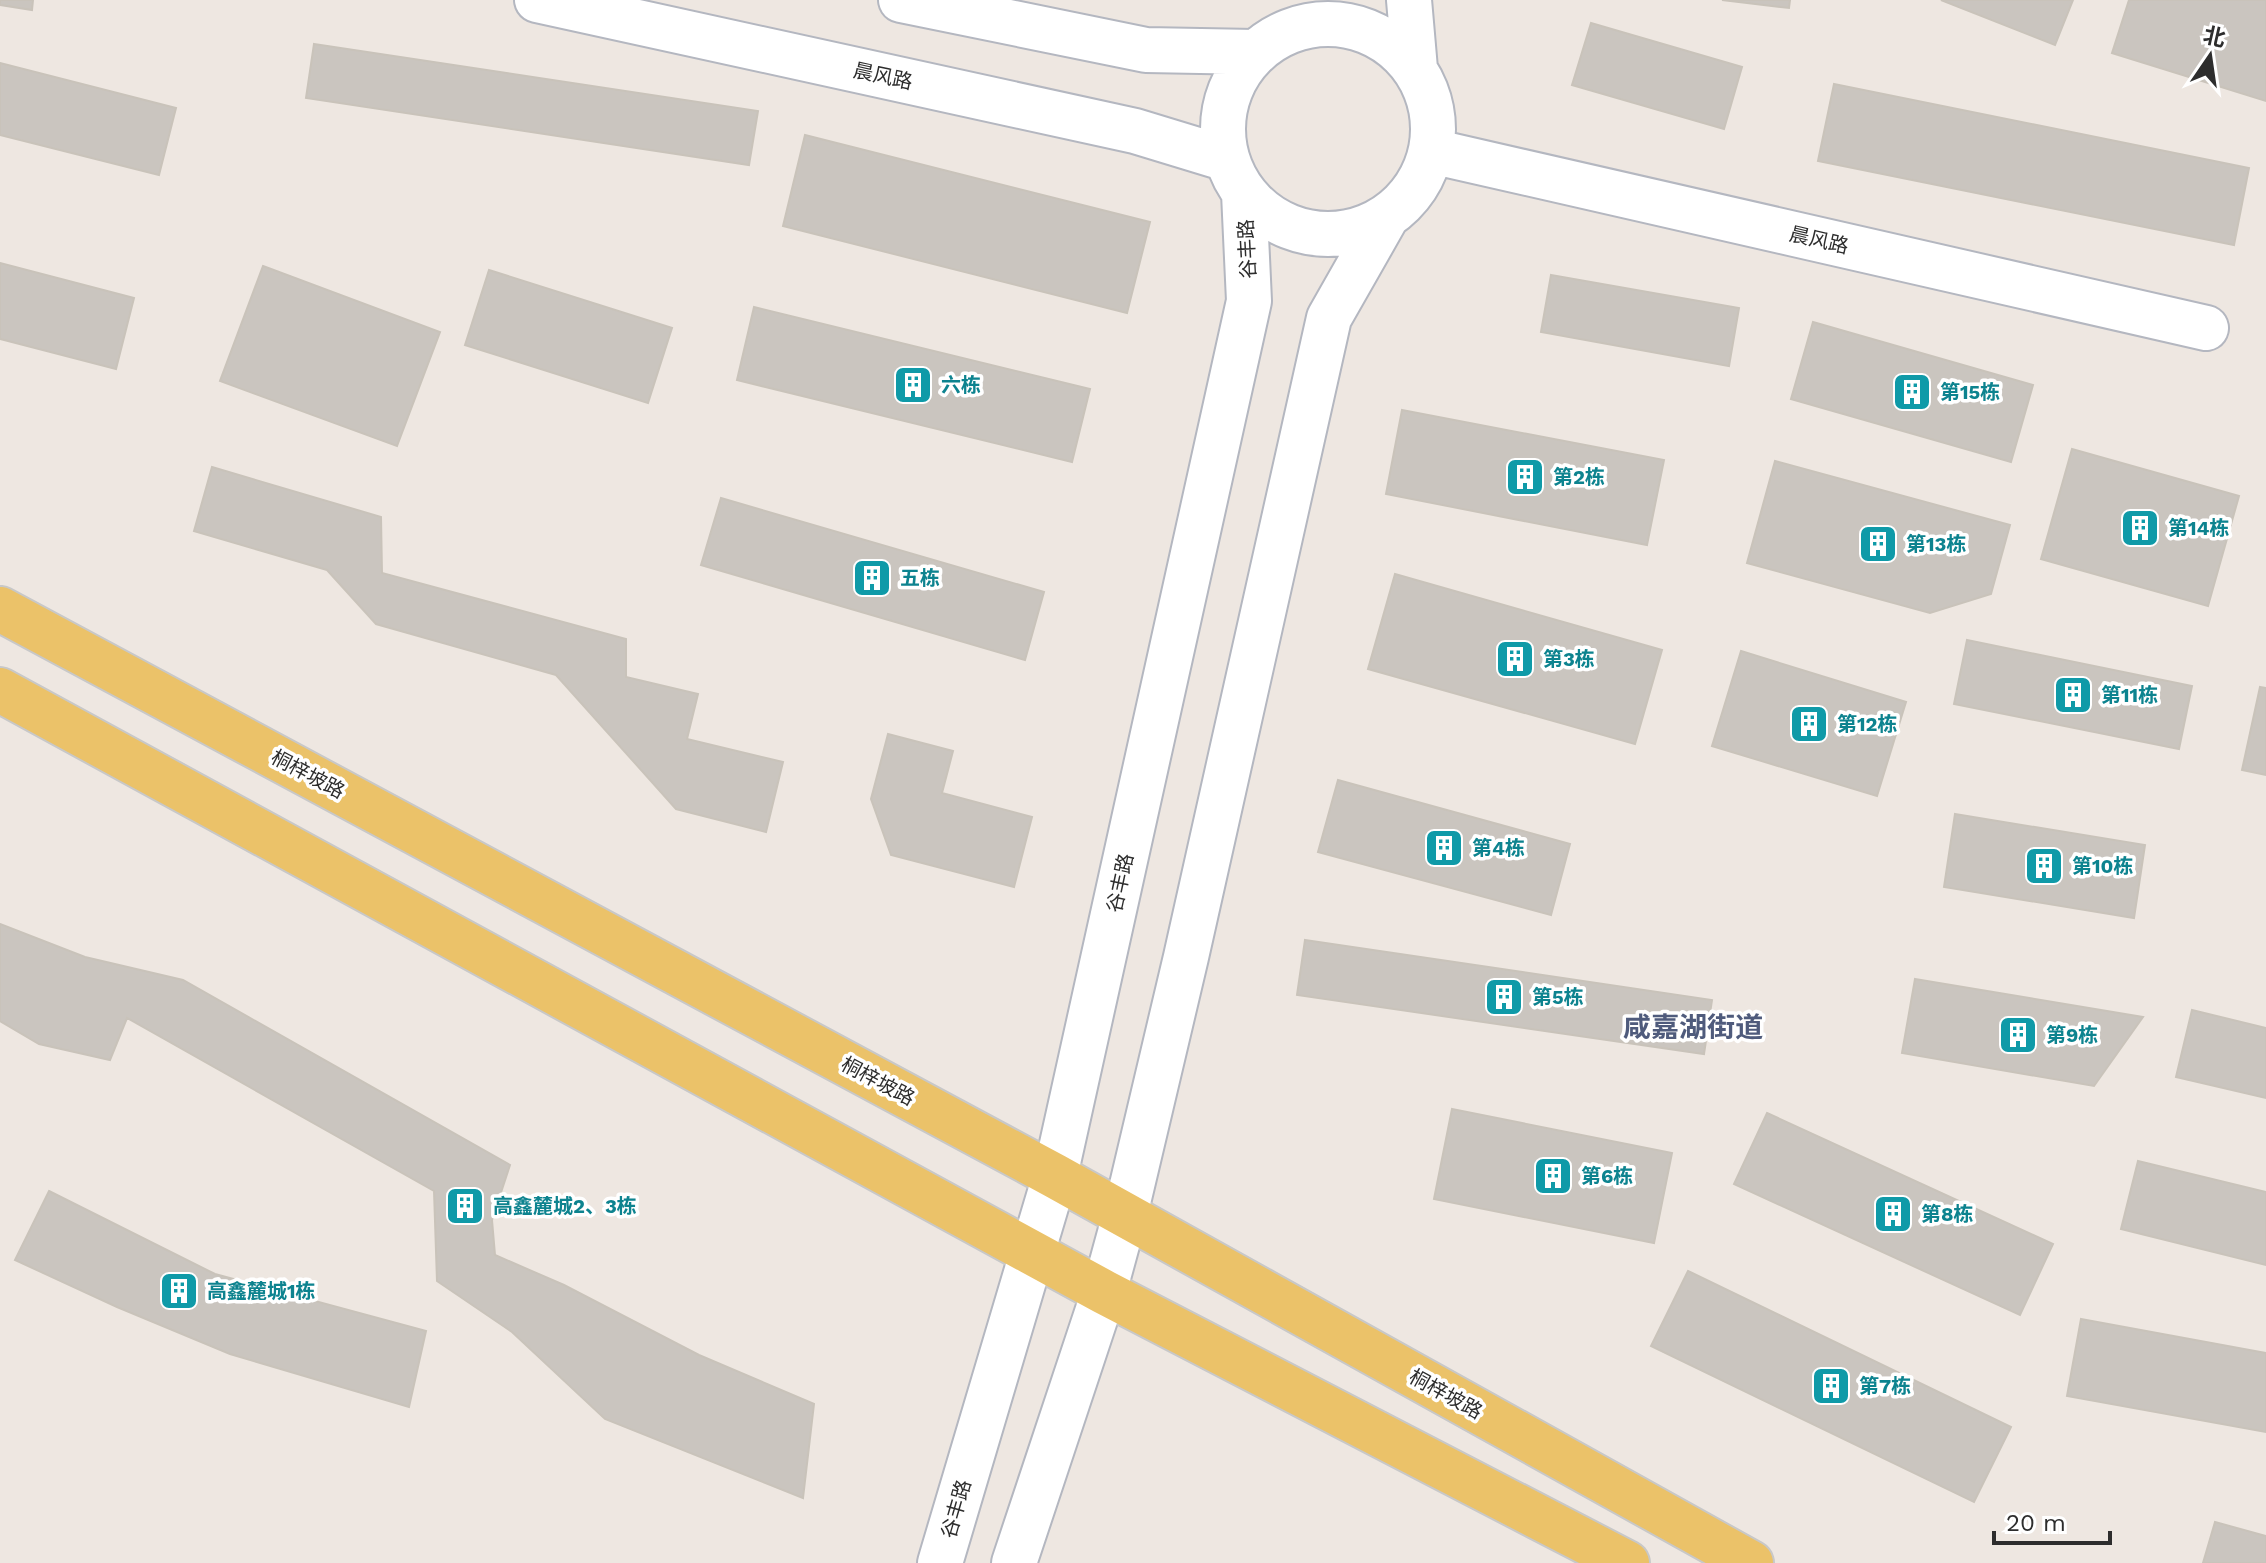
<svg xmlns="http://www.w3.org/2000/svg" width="2266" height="1563" font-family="'Work Sans','Noto Sans SC',sans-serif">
	<rect width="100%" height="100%" fill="#eee7e1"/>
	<path fill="#cac5bf" stroke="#c9c3ba" stroke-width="2" d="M 0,0 L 33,0 L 32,10 L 0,5 Z
		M 1722,0 L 1790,0 L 1789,8 Z
		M 1941,0 L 2073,0 L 2055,45 Z
		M 2129,0 L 2266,0 L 2266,101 L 2112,53 Z
		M 1591,23 L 1742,67 L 1724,129 L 1572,85 Z
		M 314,44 L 758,111 L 749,165 L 306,98 Z
		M 0,63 L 176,108 L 159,175 L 0,135 Z
		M 1834,84 L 2249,168 L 2234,245 L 1818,161 Z
		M 805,135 L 1150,222 L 1127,313 L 783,226 Z
		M 0,263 L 134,298 L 116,369 L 0,339 Z
		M 263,266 L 440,332 L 397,446 L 220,381 Z
		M 489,270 L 672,328 L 648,403 L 465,345 Z
		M 1551,275 L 1739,308 L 1729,366 L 1541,332 Z
		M 754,307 L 1090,389 L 1072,462 L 737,380 Z
		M 1813,322 L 2033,385 L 2011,462 L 1791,399 Z
		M 1402,410 L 1664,460 L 1647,545 L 1386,494 Z
		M 2072,449 L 2239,496 L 2208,606 L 2041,559 Z
		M 1775,461 L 2010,525 L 1991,594 L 1930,613 L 1747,563 Z
		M 212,467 L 381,517 L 382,573 L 626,639 L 626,677 L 698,694 L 687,739 L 783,762 L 766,832 L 676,809 L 556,675 L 376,624 L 327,570 L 194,531 Z
		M 721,498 L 1044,592 L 1025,660 L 701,565 Z
		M 1395,574 L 1662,650 L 1635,744 L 1368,669 Z
		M 1967,640 L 2192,686 L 2179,749 L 1954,704 Z
		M 1741,651 L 1906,702 L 1877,796 L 1712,746 Z
		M 2260,687 L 2266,688 L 2266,775 L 2242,770 Z
		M 888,734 L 953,751 L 942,793 L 1032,817 L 1014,887 L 891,855 L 871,799 Z
		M 1338,780 L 1570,844 L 1551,915 L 1318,852 Z
		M 1955,814 L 2145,845 L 2134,918 L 1944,887 Z
		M 0,924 L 85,957 L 183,980 L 510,1165 L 492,1220 L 495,1255 L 564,1285 L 699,1355 L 814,1404 L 803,1498 L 605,1419 L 512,1332 L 437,1281 L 434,1191 L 127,1018 L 110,1060 L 39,1044 L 0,1021 Z
		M 1305,940 L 1712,1000 L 1704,1054 L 1297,995 Z
		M 1915,979 L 2143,1017 L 2094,1086 L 1902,1053 Z
		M 2192,1010 L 2266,1028 L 2266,1098 L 2176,1077 Z
		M 1452,1109 L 1672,1153 L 1654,1243 L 1434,1199 Z
		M 1767,1113 L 2053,1244 L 2020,1315 L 1734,1184 Z
		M 2138,1161 L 2266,1192 L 2266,1265 L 2121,1229 Z
		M 49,1191 L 215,1274 L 426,1331 L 409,1407 L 230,1354 L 117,1307 L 15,1260 Z
		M 1688,1271 L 2011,1427 L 1974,1502 L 1651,1346 Z
		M 2081,1319 L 2266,1353 L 2266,1432 L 2067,1396 Z
		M 2215,1522 L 2266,1536 L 2266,1563 L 2203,1563 Z"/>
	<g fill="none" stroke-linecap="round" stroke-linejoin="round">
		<g stroke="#b4b7c0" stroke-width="48">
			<path id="minor" d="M 537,0 L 1135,131 L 1227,159
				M 901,0 L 1146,50 L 1255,52
				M 1409,0 L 1415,69
				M1223 129a105 105 0 1 1 210 0a105 105 0 1 1-210 0Z
				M 1431,151 L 2206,328
				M 940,1563 L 1055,1176 L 1249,301 L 1244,193
				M 1014,1563 L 1104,1292 L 1125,1215 L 1186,957 L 1329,318 L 1387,216"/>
		</g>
		<g stroke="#c8c8c8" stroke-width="48">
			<path id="major" d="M 0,609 L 1055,1176 L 1751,1563
				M 0,690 L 1104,1292 L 1627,1563"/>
		</g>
		<use href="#minor" stroke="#fff" stroke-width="44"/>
		<use href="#major" stroke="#ebc269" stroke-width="44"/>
	</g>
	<defs>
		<g id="building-square" transform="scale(2)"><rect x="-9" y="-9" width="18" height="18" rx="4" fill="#0f9aa8" stroke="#fff"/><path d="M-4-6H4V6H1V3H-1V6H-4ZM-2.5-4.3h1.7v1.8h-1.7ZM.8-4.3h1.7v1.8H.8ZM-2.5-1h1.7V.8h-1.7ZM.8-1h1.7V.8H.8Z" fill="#fff"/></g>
	</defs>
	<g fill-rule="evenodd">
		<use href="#building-square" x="913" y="385"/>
		<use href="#building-square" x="1912" y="392"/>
		<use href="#building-square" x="1525" y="477"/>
		<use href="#building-square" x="2140" y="528"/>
		<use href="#building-square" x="1878" y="544"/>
		<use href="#building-square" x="872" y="578"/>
		<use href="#building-square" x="1515" y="659"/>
		<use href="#building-square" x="2073" y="695"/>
		<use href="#building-square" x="1809" y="724"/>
		<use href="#building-square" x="1444" y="848"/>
		<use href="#building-square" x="2044" y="866"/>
		<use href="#building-square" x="1504" y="997"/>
		<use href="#building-square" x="2018" y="1035"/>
		<use href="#building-square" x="1553" y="1176"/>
		<use href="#building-square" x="465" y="1206"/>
		<use href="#building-square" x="1893" y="1214"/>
		<use href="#building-square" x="179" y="1291"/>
		<use href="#building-square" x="1831" y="1386"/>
	</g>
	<g text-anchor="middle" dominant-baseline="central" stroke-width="7" stroke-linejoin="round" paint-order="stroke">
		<g font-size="20" fill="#2d2d2d" stroke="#fff">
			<text transform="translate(883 76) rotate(12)">晨风路</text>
			<text transform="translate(1819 240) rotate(13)">晨风路</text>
			<text transform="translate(1247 249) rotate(-93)">谷丰路</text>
			<text transform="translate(308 774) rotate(28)">桐梓坡路</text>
			<text transform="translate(1120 883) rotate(-78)">谷丰路</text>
			<text transform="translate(878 1081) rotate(28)">桐梓坡路</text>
			<text transform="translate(1446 1394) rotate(29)">桐梓坡路</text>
			<text transform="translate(956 1509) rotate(-74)">谷丰路</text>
		</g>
		<g font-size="20" font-weight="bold" fill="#0d838f" stroke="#fff" text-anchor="start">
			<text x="941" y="385">六栋</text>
			<text x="1940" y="392">第15栋</text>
			<text x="1553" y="477">第2栋</text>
			<text x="2168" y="528">第14栋</text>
			<text x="1906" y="544">第13栋</text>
			<text x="900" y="578">五栋</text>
			<text x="1543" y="659">第3栋</text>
			<text x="2101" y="695">第11栋</text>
			<text x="1837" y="724">第12栋</text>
			<text x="1472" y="848">第4栋</text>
			<text x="2072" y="866">第10栋</text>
			<text x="1532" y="997">第5栋</text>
			<text x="2046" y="1035">第9栋</text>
			<text x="1581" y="1176">第6栋</text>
			<text x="493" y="1206">高鑫麓城2、3栋</text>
			<text x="1921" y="1214">第8栋</text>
			<text x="207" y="1291">高鑫麓城1栋</text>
			<text x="1859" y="1386">第7栋</text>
		</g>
		<g font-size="28" font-weight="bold" fill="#4f5b7c" stroke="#fff">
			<text x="1693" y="1027">咸嘉湖街道</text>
		</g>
	</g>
	<g transform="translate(2210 56) rotate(13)" stroke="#ffffff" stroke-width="6" paint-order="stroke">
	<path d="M0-6L14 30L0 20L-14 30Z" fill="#2d2d2d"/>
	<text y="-12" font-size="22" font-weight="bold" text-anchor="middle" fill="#2d2d2d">北</text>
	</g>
	<path d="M1994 1531v12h116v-12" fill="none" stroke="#2d2d2d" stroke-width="4"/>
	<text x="2006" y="1531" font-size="24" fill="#2d2d2d" stroke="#ffffff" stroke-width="6" paint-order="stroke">20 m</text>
</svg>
